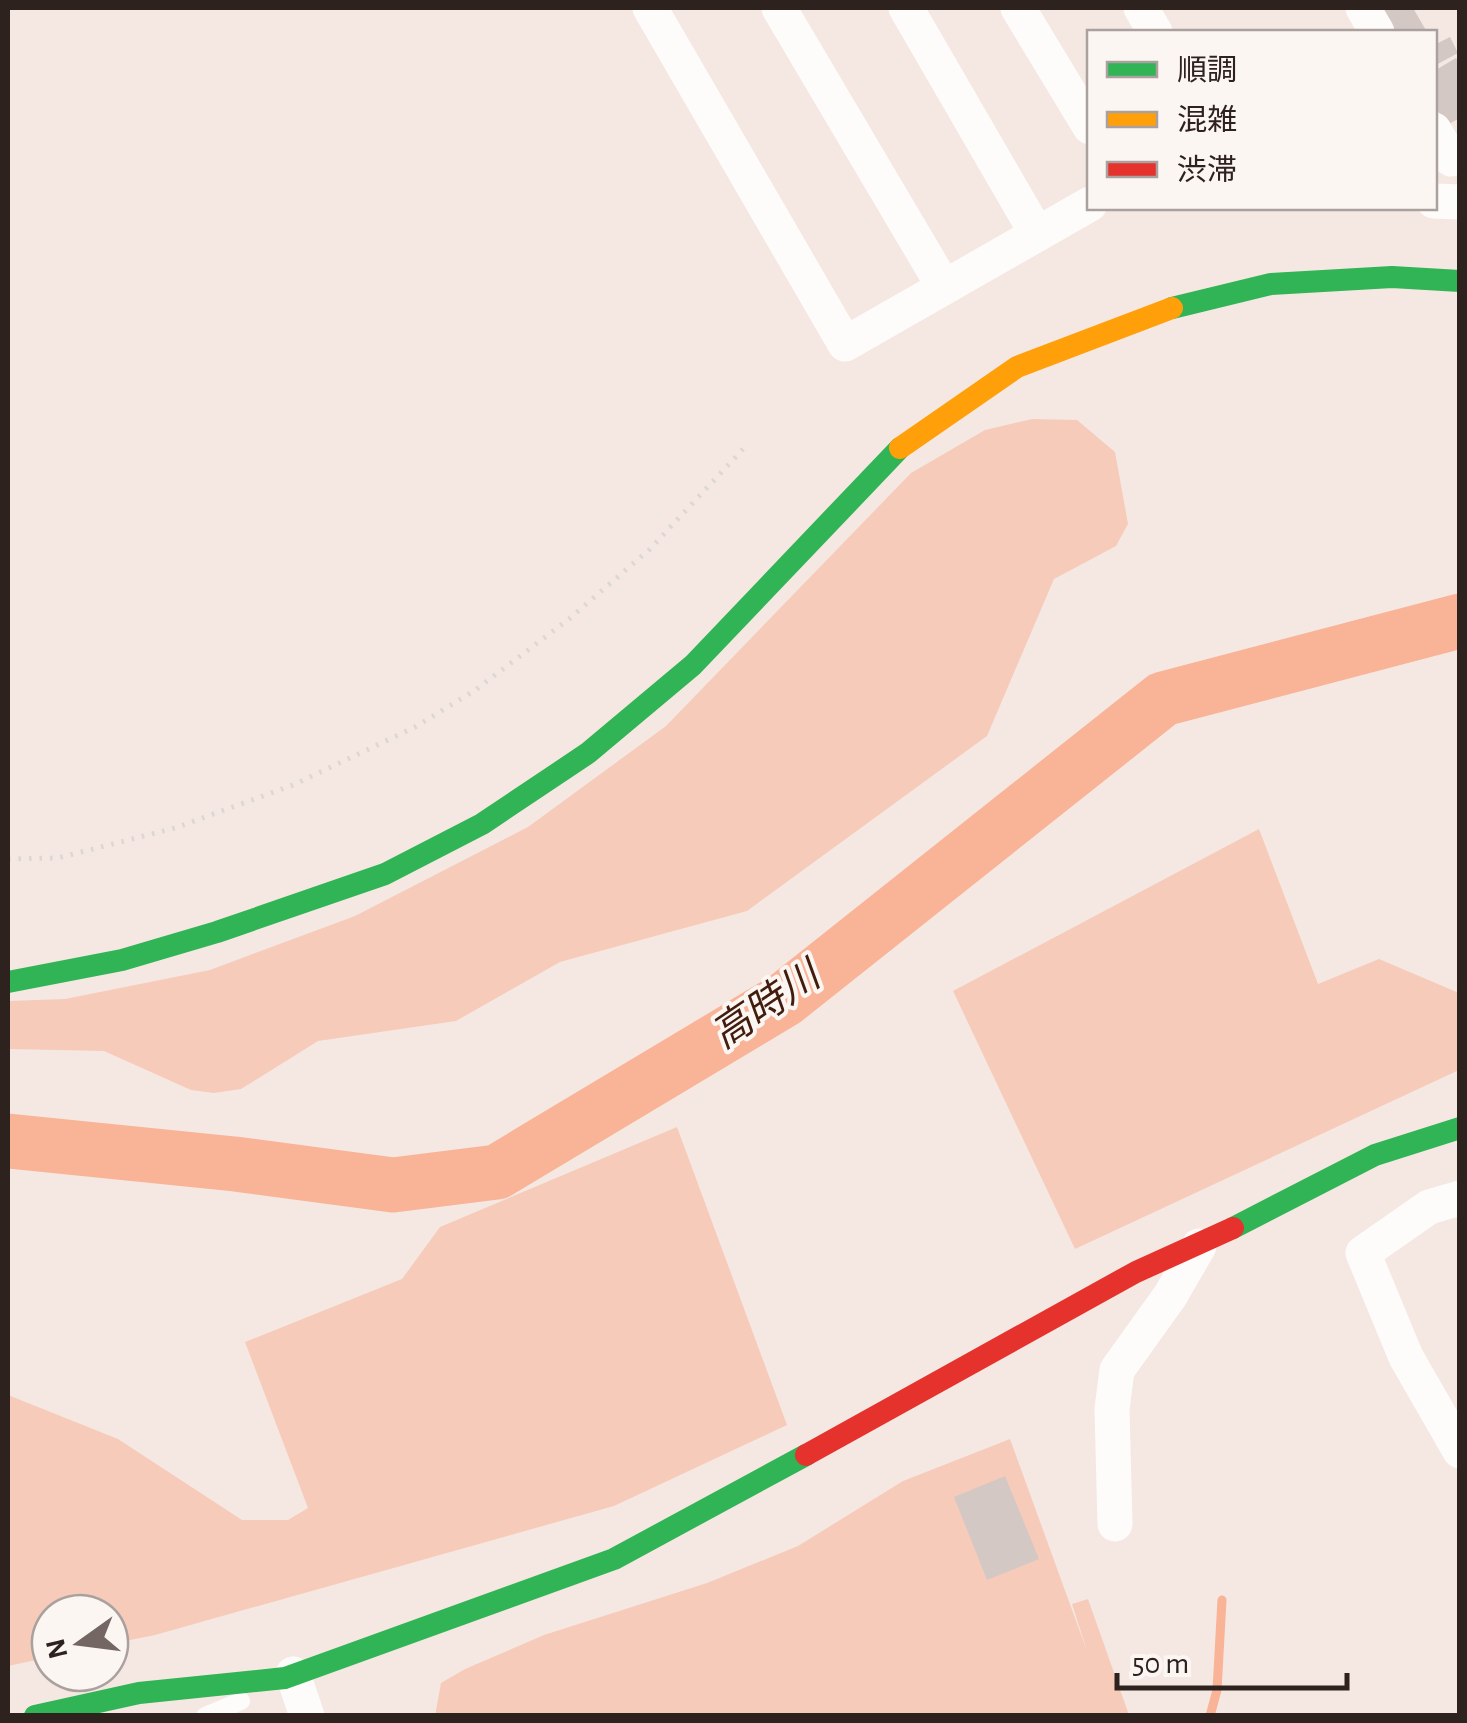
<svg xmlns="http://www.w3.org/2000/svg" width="1467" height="1723" font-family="'Alegreya Sans','Noto Sans JP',sans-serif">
	<rect width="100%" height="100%" fill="#f5e8e2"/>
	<path fill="#f7cbba" d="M 1032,419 L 1077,420 L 1115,452 L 1128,524 L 1116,546 L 1054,579 L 987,736 L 747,911 L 560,962 L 456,1021 L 318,1041 L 241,1089 L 214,1093 L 191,1090 L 104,1051 L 8,1049 L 8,1001 L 65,999 L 210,970 L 355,916 L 528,827 L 666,726 L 911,473 L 985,430 Z
		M 1259,829 L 1318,984 L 1379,959 L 1459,993 L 1459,1070 L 1075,1249 L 953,991 Z
		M 677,1127 L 787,1425 L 614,1506 L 155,1635 L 110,1644 L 110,1613 L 50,1613 L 50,1657 L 8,1666 L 8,1395 L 118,1439 L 242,1520 L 288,1520 L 308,1508 L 245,1342 L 402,1279 L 440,1227 Z
		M 1010,1439 L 1087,1651 L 1072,1604 L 1088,1599 L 1129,1715 L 435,1716 L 441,1683 L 465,1669 L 544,1635 L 707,1583 L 798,1546 L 903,1481 Z"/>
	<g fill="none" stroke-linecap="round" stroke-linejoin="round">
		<path stroke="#f9b396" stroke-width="9" d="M 1210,1716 L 1217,1690 L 1222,1600"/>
		<path stroke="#f9b396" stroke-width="55" d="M 8,1141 L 235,1164 L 393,1185 L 497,1172 L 784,1000 L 1163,699 L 1460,621"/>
	</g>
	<path fill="#d3c8c3" d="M 1379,8 L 1413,8 L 1427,32 L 1393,32 Z
		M 1450,37 L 1458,53 L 1434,66 L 1434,45 Z
		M 1456,58 L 1460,64 L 1460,118 L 1447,125 L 1434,105 L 1434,71 Z
		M 1005,1476 L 1039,1559 L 987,1580 L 954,1497 Z"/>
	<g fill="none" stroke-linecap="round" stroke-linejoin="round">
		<path stroke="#dbd7d5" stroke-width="5" stroke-dasharray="2.5 8" stroke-linecap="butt" d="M 8,859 L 58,858 L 175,828 L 293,785 L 415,727 L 474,691 L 569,619 L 650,549 L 743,449"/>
		<path stroke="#fefcfb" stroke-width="18" d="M 205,1716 L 241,1701"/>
		<path stroke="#fefcfb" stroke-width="35" d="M 650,8 L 845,344 L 1090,204
			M 779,8 L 944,287
			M 906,8 L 1037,234
			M 1018,8 L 1090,127
			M 1141,8 L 1155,32
			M 1363,8 L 1377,32
			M 1434,130 L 1451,159 L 1460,154
			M 1434,201 L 1460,202
			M 1460,1198 L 1429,1207 L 1363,1253 L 1406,1357 L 1460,1451
			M 1115,1524 L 1112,1409 L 1117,1370 L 1170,1296 L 1199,1246
			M 293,1674 L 307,1716"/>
		<path stroke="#30b455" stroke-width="22" d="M 1172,308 L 1271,284 L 1392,277 L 1460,281
			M 8,982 L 122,960 L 217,932 L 385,874 L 482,824 L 588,753 L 693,665 L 900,448
			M 1233,1228 L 1375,1155 L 1460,1128
			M 35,1716 L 139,1693 L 285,1678 L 614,1559 L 806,1455"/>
		<path stroke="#ff9f0a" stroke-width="22" d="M 900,448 L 1017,367 L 1172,308"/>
		<path stroke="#e5322d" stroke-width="22" d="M 806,1455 L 1136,1272 L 1233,1228"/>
	</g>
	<g text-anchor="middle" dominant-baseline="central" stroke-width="8" stroke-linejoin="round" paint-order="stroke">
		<g font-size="40" font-style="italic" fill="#421d0e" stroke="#fcf6f3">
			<text transform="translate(766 1006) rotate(-34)">高時川</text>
		</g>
	</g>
	<rect width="1467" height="1723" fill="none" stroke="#2e221e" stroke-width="20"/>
	<rect x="1087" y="30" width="350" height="180" fill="#fcf6f3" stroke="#aaa19e" stroke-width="2.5"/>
	<rect x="1107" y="62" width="50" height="15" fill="#30b455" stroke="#aaa19e" stroke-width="2.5"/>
	<text x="1177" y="80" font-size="30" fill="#2e221e">順調</text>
	<rect x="1107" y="112" width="50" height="15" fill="#ff9f0a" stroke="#aaa19e" stroke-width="2.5"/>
	<text x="1177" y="130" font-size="30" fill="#2e221e">混雑</text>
	<rect x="1107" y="162" width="50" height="15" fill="#e5322d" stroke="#aaa19e" stroke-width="2.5"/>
	<text x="1177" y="180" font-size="30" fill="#2e221e">渋滞</text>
	<g transform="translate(80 1643) rotate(256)"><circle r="48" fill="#fcf6f3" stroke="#aaa19e" stroke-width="2.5"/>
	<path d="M0-8L18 38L0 25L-18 38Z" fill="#746763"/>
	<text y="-15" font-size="28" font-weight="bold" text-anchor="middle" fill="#2e221e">N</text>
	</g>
	<path d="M1117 1673v15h230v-15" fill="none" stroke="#2e221e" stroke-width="5"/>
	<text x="1132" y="1673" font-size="30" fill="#2e221e" stroke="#fcf6f3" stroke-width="8" paint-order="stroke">50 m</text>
</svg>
